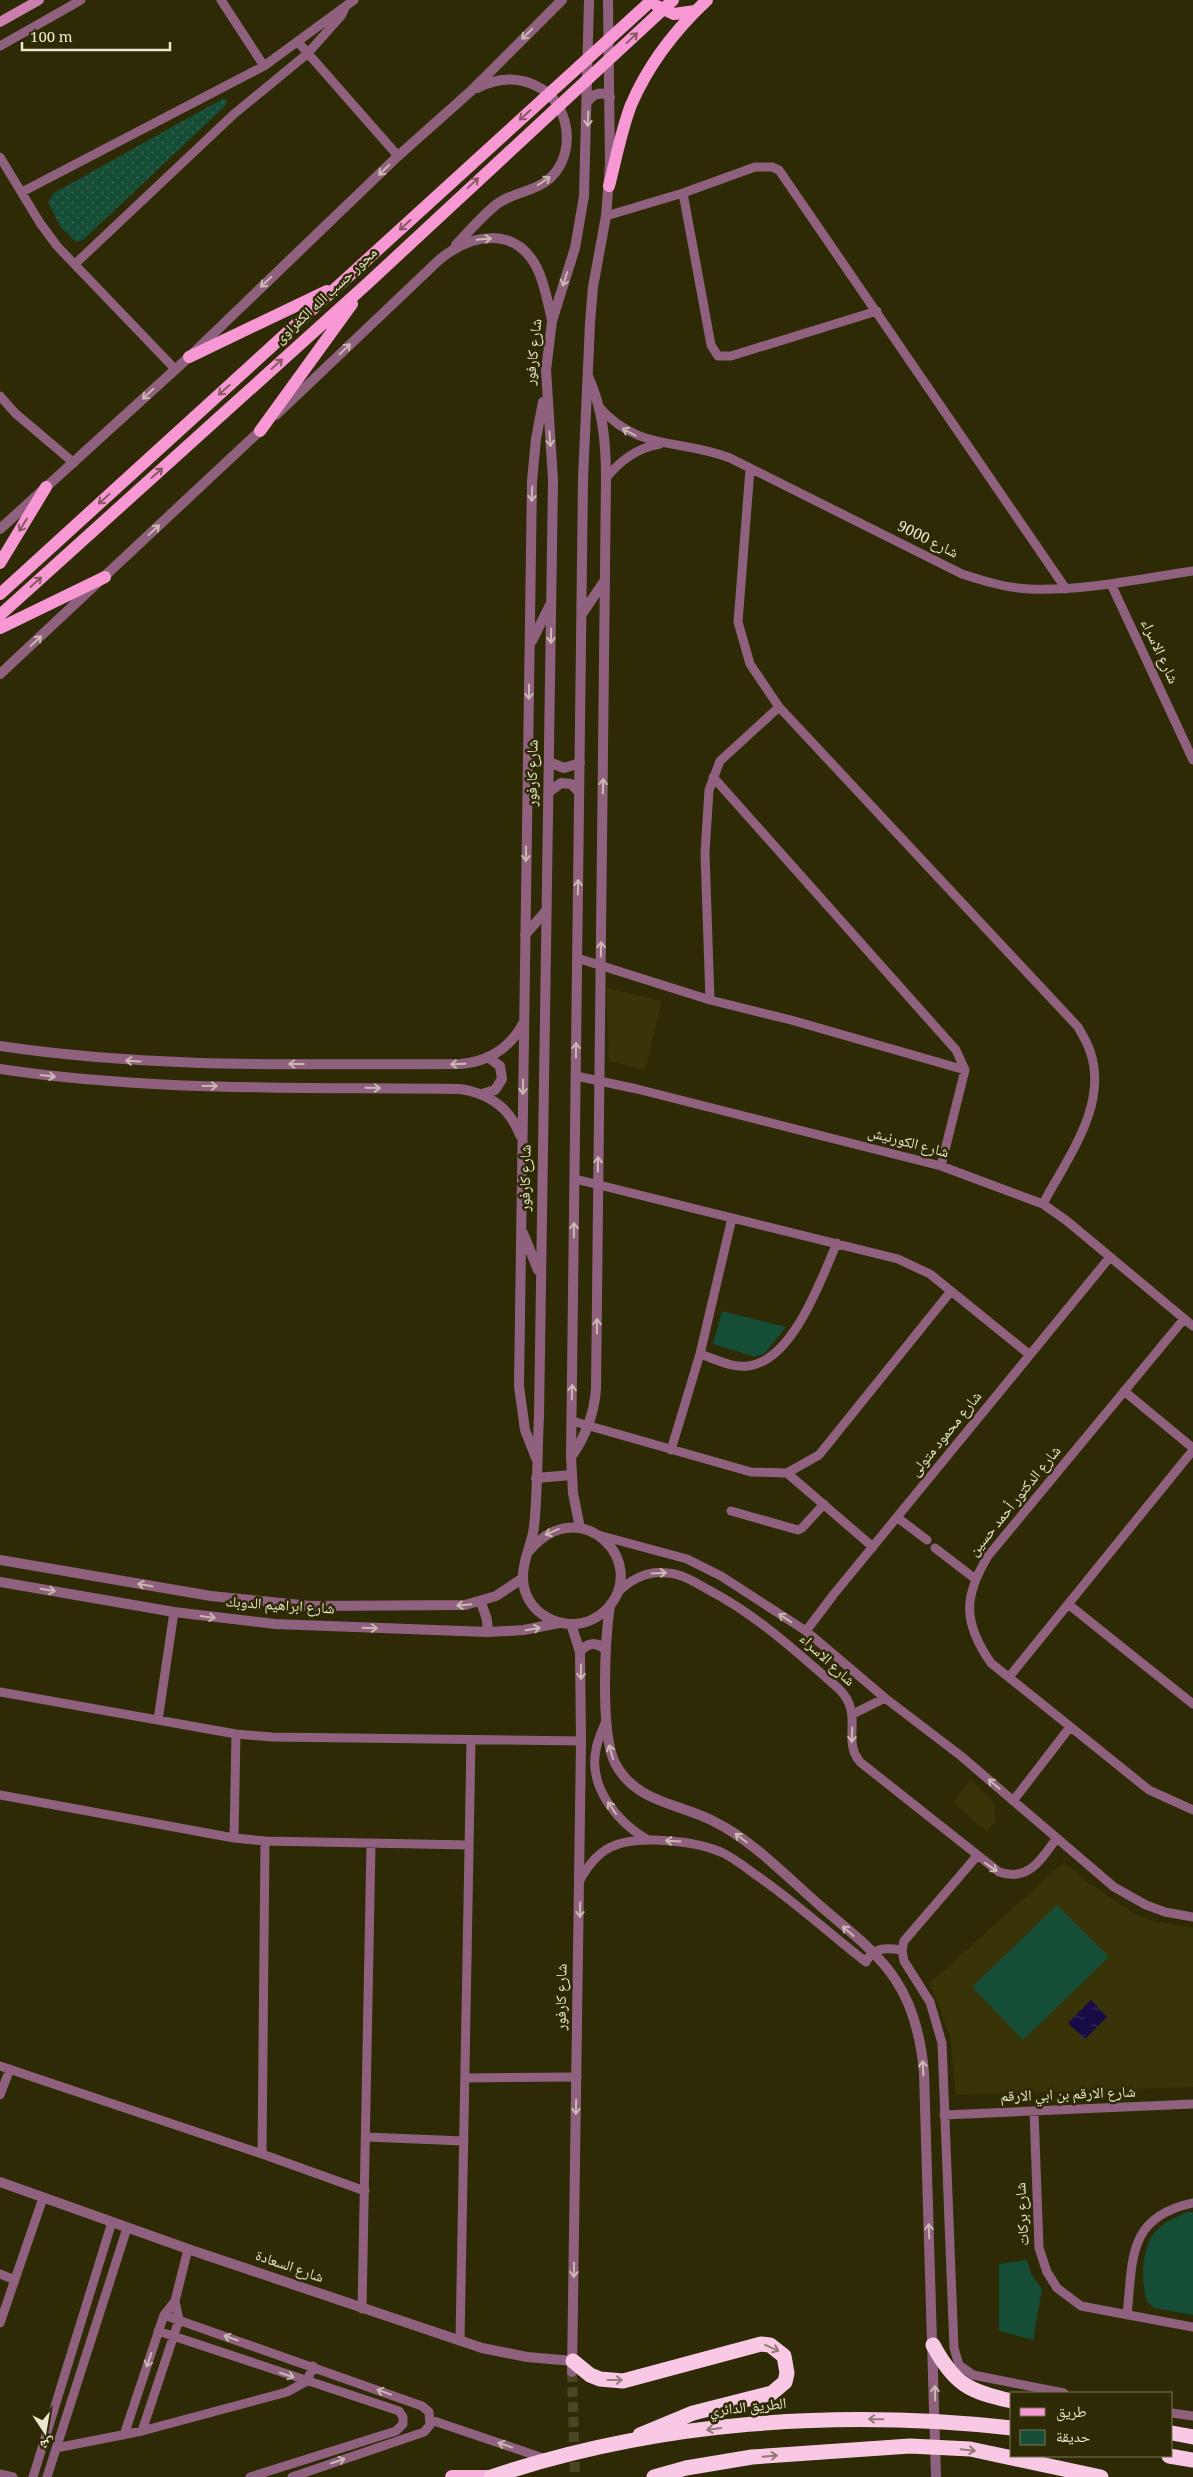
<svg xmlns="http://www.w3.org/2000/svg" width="1193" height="2477" font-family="Georgia,'Noto Naskh Arabic',serif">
	<defs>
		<pattern id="garden-dots" width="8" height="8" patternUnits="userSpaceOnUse" patternTransform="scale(1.25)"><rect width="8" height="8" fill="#154d36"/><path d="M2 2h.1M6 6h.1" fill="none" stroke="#376752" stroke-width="1.8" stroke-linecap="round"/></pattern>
		<pattern id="water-ripples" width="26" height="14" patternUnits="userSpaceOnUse" patternTransform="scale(1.25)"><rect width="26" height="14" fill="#160b45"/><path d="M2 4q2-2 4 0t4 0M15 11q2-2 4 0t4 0" fill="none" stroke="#382f5f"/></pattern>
	</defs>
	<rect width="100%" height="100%" fill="#2e2a06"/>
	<path fill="#393308" d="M 606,988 L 662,1001 L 645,1070 L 609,1061 Z
		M 971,1780 L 994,1802 L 995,1822 L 987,1832 L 953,1802 Z
		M 1064,1862 L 1085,1880 L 1133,1913 L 1154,1921 L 1193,1928 L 1193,2087 L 956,2095 L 950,2037 L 938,2002 L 929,1984 Z"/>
	<path fill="#154d36" d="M 722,1311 L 786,1327 L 764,1354 L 755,1357 L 713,1344 Z
		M 1057,1905 L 1109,1957 L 1023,2040 L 972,1987 Z
		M 1188,2212 L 1193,2212 L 1193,2315 L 1154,2308 L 1147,2301 C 1140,2280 1141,2242 1160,2227 C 1168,2220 1178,2216 1188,2212 Z
		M 1027,2260 L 1031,2274 L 1042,2289 L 1033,2340 L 999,2331 L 999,2264 Z"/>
	<path fill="url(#garden-dots)" d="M 224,98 L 227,102 L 224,107 L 83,240 L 76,242 L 61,228 L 48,202 L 54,193 Z"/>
	<path fill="url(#water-ripples)" d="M 1091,2000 L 1107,2017 L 1085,2039 L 1068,2023 Z"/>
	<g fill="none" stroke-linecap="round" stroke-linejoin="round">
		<path stroke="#4a4624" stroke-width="10" stroke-dasharray="10 5" stroke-linecap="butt" d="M 572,2372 L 575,2477"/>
		<path stroke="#90617e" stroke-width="9" d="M 221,0 L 264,66
			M 298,42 L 398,156
			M 0,46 L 81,0
			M 0,157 L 40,223 L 57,246 L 175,369
			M 22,192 L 264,66 L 354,0
			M 683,193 L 711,345 L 718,356 L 731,356 L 877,311
			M 606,216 L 683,193 L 755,167 L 772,167 L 779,170 L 1066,589
			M 75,264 L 234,114 L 307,54 L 341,16 L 344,10
			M 0,396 L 15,413 L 74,463
			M 599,407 C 639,452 679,438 730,458 L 962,574 C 984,581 1006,588 1029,589 C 1084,591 1139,579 1193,571
			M 750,469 L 738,622 L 750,664 L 779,707 L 1078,1027 C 1082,1034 1087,1042 1090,1051 C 1109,1105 1067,1158 1043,1204
			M 606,478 C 621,460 637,448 660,444
			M 1111,584 L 1193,760
			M 713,777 L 956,1050 L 965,1070 L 941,1166
			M 577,958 L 710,1000 L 791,1020 L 965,1070
			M 710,1000 L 705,853 L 709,790 L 720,761 L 779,707
			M 576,1076 L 637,1089 L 941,1166 L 1032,1200 L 1043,1204 L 1067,1221 L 1193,1326
			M 575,1179 L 898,1259 L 930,1274 L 1030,1355
			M 1184,1319 L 988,1556 C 963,1597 963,1623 991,1663 L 1149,1790 L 1193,1810
			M 700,1354 C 715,1359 732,1368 748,1366 C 793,1361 821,1279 837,1243
			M 1124,1391 L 1193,1448
			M 572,1421 L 751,1472 L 787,1473 L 819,1455 L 951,1291
			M 671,1450 L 700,1354 L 732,1218
			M 787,1473 L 873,1547
			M 731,1511 L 798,1530 L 802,1528 L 824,1504
			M 898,1518 L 927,1540
			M 598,1535 L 687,1559 L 721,1576 L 806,1631 L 885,1698 L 961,1756 L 1114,1887 L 1146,1905 L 1165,1912 L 1193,1917
			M 935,1548 L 974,1578
			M 617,1593 C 631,1579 648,1570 668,1573 C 682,1574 695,1582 707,1589 C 757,1615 797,1652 839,1689 C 865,1715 841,1739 860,1762 L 999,1872 C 1028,1882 1041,1860 1056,1839
			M 1068,1604 L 1193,1704
			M 806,1631 L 834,1594 L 1110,1257
			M 1009,1677 L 1193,1450
			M 0,1692 L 236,1734 L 272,1737 L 581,1741
			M 853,1714 L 885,1698
			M 158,1720 L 174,1612
			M 606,1720 C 603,1730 597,1740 596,1750 C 588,1787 618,1823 648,1840
			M 0,1795 L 234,1838 L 265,1841 L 469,1845
			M 1013,1801 L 1070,1727
			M 234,1838 L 236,1734
			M 977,1856 L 904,1941 L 902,1950 L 904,1961 L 930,2002 L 942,2043 L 954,2348 L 959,2365 L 973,2375 L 1064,2393
			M 580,1880 C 598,1847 618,1839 654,1840 C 677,1841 699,1843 721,1852 C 734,1858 745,1867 756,1875 C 794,1901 829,1933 866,1962 C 873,1946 888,1948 902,1950
			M 0,2066 L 262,2154 L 365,2191
			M 465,2078 L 577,2077
			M 0,2095 L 10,2069
			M 1034,2111 L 1039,2248 L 1047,2272 L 1057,2288 L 1081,2306 L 1193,2327
			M 944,2115 L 1193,2104
			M 366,2137 L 464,2141
			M 262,2154 L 265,1841
			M 0,2274 L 15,2280
			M 362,2309 L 371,1844
			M 164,2315 L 422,2406 L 429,2412 L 430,2425 L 424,2432 L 292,2477
			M 1127,2315 C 1133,2259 1127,2217 1193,2203
			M 0,2323 L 43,2198
			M 158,2331 L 399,2411 L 403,2417 L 403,2424 L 396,2431 L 250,2477
			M 460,2341 L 471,1740
			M 1172,2413 L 1193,2416
			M 431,2420 L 546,2459
			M 142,2431 L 179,2320 L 175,2301 L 188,2249
			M 124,2435 L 164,2315 L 175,2301
			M 56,2448 L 142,2431 L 287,2392 L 307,2381 L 313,2366
			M 0,2474 L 13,2477
			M 33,2477 L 112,2222
			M 47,2477 L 127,2228"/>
		<path stroke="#90617e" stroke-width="10" d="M 588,101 C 594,93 602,91 610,97
			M 456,245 C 469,231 482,216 497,204 C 512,193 531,192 545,182 C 576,161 573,109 542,89 C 521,76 499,77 477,88
			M 276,415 L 439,260 C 470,234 515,225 537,268 C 545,284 548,304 552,320
			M 0,529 L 189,357 L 398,156 L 471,91 L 562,0
			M 582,614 L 605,580
			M 532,641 L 550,605
			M 0,674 L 264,427
			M 549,762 L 564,768 L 580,763
			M 549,792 L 561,783 L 571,784 L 578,791
			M 525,935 L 545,912
			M 0,1046 C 153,1069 307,1064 461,1064 C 490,1061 511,1047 524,1022
			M 0,1069 C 152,1092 307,1087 460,1089 C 488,1093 510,1108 520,1135
			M 482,1094 L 495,1090 L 502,1079 L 500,1066 L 489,1058
			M 523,1233 L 538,1270
			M 571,1457 C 586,1436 594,1415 596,1389 L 606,478 C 606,443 603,409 588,376
			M 536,1458 L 525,1430 L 519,1386 L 532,481 L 536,439 L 543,402
			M 536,1478 L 572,1475
			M 580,1528 L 573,1493 L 571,1457 L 583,479 L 590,323 L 593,287 L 606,216 L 610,165 L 608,0
			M 530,1550 C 580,1491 651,1562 607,1609 C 597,1619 583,1625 569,1624 C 553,1623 537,1614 529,1600 C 525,1593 523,1585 523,1578 C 522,1561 532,1544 534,1527 C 538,1490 537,1453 539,1417 L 553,480 L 546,370 L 552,321 L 575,248 L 584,196 L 589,0
			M 0,1560 L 211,1596 L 311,1606 L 465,1605 L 496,1596 L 523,1578
			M 0,1582 L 174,1612 L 275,1624 L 488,1632 L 524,1630 L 559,1623
			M 481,1602 L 487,1620 L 488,1632
			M 610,1605 C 605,1639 600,1733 615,1763 C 635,1802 677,1803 713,1821 C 752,1840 784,1874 817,1903 C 844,1927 875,1949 895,1979 C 914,2007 921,2039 924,2072 L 936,2477
			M 571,1624 L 580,1652 L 581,1741 L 572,2372
			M 580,1652 C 587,1642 597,1642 605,1649
			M 0,2182 L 188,2249 L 482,2348 L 527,2357 L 573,2361"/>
		<path stroke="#ca7fae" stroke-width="10" d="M 0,22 L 39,0"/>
		<path stroke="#f797d4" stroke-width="12" d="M 657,6 L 674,14 L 695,11
			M 609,186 C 616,159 621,131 631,105 C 648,65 676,29 707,0
			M 189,357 L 327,291
			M 260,431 L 352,304
			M 0,563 L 46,487
			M 0,594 L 652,0
			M 0,615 L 368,283 L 673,0
			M 0,628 L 105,577"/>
		<path stroke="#f8b0dc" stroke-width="14" d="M 452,2477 L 492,2477"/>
		<path stroke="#f8c8e4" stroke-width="15" d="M 933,2345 C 954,2384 969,2392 1012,2401
			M 573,2361 L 590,2375 L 600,2379 L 623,2381 L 761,2344 L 770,2345 L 784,2356 L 787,2373 L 785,2382 L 772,2393 L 693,2413 L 640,2435
			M 1172,2433 L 1193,2437
			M 1169,2456 L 1193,2460
			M 491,2477 C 657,2421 838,2409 1012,2428
			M 654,2477 L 686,2468 L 752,2457 L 910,2446 L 970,2449 L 1101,2477"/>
	</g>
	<defs><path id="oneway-shaft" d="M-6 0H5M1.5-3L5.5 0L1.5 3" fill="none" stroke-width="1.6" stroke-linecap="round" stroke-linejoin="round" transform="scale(1.25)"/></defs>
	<g stroke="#cab8b2">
		<use href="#oneway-shaft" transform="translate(527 34) rotate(135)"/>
		<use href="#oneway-shaft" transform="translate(588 119) rotate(92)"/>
		<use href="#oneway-shaft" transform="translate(384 170) rotate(136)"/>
		<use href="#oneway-shaft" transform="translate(544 181) rotate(-34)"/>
		<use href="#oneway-shaft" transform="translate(484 239) rotate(-5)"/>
		<use href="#oneway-shaft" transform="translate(565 279) rotate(108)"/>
		<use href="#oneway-shaft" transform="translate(266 282) rotate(136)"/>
		<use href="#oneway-shaft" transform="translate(345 349) rotate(-44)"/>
		<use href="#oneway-shaft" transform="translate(148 394) rotate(137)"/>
		<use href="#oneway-shaft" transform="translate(629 432) rotate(-152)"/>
		<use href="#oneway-shaft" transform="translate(550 439) rotate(85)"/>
		<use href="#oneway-shaft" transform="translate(532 494) rotate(91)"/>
		<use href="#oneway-shaft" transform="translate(154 530) rotate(-43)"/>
		<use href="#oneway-shaft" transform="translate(551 636) rotate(91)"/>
		<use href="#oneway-shaft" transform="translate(36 641) rotate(-43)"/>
		<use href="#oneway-shaft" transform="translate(529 692) rotate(91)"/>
		<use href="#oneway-shaft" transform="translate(603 786) rotate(-89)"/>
		<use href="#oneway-shaft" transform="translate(526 854) rotate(91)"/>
		<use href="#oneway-shaft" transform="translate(578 887) rotate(-89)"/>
		<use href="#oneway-shaft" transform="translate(601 949) rotate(-89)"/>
		<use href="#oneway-shaft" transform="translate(576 1050) rotate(-89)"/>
		<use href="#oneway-shaft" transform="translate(133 1061) rotate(-177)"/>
		<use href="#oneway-shaft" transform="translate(296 1064) rotate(-180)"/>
		<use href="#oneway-shaft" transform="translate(458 1064) rotate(178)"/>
		<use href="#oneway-shaft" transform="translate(48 1076) rotate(7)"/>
		<use href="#oneway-shaft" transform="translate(210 1086)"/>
		<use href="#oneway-shaft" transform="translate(523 1087) rotate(91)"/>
		<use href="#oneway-shaft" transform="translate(373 1088) rotate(1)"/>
		<use href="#oneway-shaft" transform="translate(598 1164) rotate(-89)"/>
		<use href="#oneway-shaft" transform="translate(574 1230) rotate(-89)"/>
		<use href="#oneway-shaft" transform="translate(597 1326) rotate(-89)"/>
		<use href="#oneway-shaft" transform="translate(572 1392) rotate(-89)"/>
		<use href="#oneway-shaft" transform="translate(552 1532) rotate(156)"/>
		<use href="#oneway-shaft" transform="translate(659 1573) rotate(-3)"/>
		<use href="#oneway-shaft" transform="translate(145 1585) rotate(-170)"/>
		<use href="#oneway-shaft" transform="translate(48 1590) rotate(10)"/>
		<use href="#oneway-shaft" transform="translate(464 1605) rotate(174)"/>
		<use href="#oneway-shaft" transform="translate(208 1617) rotate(8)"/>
		<use href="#oneway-shaft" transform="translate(785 1618) rotate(-147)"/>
		<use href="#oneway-shaft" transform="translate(370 1628) rotate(2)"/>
		<use href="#oneway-shaft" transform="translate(533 1629) rotate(-10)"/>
		<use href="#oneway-shaft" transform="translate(581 1672) rotate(90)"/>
		<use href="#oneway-shaft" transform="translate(852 1735) rotate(92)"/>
		<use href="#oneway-shaft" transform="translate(611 1752) rotate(-107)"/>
		<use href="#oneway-shaft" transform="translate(994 1784) rotate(-139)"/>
		<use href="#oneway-shaft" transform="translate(612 1808) rotate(-124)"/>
		<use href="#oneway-shaft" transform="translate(741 1838) rotate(-143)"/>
		<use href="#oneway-shaft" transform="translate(673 1841) rotate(-177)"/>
		<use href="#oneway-shaft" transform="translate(991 1867) rotate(35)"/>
		<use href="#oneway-shaft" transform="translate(580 1910) rotate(91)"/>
		<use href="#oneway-shaft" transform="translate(848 1931) rotate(-139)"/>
		<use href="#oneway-shaft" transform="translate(923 2068) rotate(-93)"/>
		<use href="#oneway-shaft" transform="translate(576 2107) rotate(91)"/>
		<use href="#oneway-shaft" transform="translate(929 2231) rotate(-92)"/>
		<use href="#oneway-shaft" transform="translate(574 2270) rotate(91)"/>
		<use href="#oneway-shaft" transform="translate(231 2338) rotate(-161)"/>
		<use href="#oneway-shaft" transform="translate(149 2360) rotate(109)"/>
		<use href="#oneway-shaft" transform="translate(287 2375) rotate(18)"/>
		<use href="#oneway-shaft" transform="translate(384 2392) rotate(-160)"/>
		<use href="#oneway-shaft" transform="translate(935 2393) rotate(-91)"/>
		<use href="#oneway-shaft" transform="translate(505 2445) rotate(-161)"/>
		<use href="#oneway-shaft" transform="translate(338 2461) rotate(-19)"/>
	</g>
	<g stroke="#885b63">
		<use href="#oneway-shaft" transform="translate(632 38) rotate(-43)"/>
		<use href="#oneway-shaft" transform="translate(525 115) rotate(138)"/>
		<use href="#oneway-shaft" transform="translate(473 183) rotate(-43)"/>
		<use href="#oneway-shaft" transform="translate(405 225) rotate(138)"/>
		<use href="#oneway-shaft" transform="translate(277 364) rotate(-42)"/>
		<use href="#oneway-shaft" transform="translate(224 390) rotate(138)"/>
		<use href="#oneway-shaft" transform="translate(157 473) rotate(-42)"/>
		<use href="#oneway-shaft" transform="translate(104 499) rotate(138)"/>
		<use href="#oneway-shaft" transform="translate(23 525) rotate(122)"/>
		<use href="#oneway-shaft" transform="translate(36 582) rotate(-42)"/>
	</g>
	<g stroke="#937975">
		<use href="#oneway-shaft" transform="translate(772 2348) rotate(24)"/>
		<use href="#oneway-shaft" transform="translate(615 2380)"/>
		<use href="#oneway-shaft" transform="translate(876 2419) rotate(-179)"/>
		<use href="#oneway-shaft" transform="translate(714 2429) rotate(173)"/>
		<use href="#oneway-shaft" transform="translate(968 2450) rotate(6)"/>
		<use href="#oneway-shaft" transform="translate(770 2456) rotate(-5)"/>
	</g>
	<g text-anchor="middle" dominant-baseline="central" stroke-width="5" stroke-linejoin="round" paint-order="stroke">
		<g font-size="15" fill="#e9e7ce" stroke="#2e2a06">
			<text transform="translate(327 297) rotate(-43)">محور حسب الله الكفراوى</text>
			<text transform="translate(535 352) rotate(-84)">شارع كارفور</text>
			<text transform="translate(927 541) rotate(26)">شارع 9000</text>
			<text transform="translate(1158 652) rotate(65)">شارع الاسراء</text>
			<text transform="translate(534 773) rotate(-89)">شارع كارفور</text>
			<text transform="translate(908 1144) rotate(15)">شارع الكورنيش</text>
			<text transform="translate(527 1178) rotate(-89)">شارع كارفور</text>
			<text transform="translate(947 1435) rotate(-51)">شارع محمود متولى</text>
			<text transform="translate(1016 1502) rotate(-51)">شارع الدكتور أحمد حسين</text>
			<text transform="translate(280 1607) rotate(4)">شارع ابراهيم الدوبك</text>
			<text transform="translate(826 1661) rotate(43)">شارع الاسراء</text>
			<text transform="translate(563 1997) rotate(-89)">شارع كارفور</text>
			<text transform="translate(1068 2096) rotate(-2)">شارع الارقم بن ابي الارقم</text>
			<text transform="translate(1024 2214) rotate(-93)">شارع بركات</text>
			<text transform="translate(289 2268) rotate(19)">شارع السعادة</text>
			<text transform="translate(748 2409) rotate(-6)">الطريق الدائري</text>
		</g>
	</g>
	<rect x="1010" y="2392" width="162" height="65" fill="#2e2a06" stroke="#797656"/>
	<rect x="1020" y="2408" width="25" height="8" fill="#f797d4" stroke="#797656"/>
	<text x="1056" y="2417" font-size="15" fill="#e9e7ce">طريق</text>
	<rect x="1020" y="2430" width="25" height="15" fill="#154d36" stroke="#797656"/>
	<text x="1056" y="2442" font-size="15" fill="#e9e7ce">حديقة</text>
	<g transform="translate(45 2432) rotate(168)" stroke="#2e2a06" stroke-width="4" paint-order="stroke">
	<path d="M0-4L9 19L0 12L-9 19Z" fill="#e9e7ce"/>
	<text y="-8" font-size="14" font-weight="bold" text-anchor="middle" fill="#e9e7ce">ش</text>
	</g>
	<path d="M22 42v8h148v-8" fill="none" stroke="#e9e7ce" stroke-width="2.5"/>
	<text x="30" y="42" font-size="15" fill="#e9e7ce" stroke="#2e2a06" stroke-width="4" paint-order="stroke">100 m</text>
</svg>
